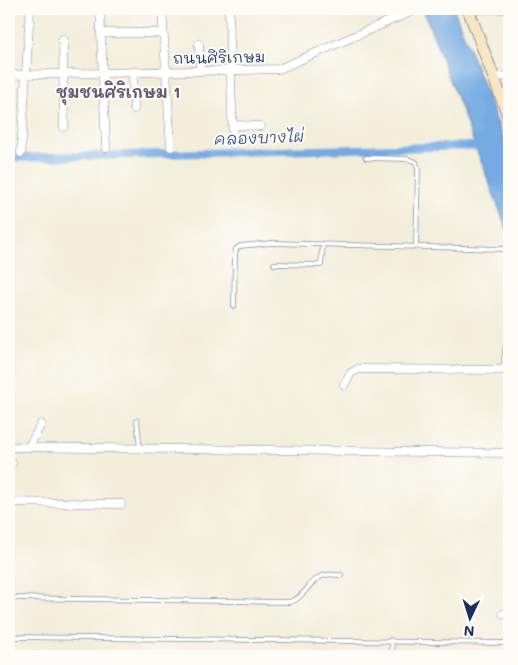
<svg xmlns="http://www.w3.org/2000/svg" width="518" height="665" font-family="Mali,'Playpen Sans Thai',sans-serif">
	<rect width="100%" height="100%" fill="#fdfcf7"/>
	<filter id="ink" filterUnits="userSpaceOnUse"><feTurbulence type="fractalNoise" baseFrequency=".02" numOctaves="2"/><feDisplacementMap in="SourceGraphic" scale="10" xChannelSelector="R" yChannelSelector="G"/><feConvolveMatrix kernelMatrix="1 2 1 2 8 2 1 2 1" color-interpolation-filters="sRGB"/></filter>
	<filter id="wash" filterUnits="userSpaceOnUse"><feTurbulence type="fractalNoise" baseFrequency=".0096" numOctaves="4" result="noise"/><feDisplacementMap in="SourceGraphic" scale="20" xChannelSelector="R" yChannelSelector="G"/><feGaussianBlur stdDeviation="1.12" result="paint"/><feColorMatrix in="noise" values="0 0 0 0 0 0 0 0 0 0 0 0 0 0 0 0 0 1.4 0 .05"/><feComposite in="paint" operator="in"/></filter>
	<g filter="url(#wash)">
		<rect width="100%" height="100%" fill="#f3eeda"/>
		<path fill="#74aae2" stroke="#486ca0" d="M 423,9 L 454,9 L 509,153 L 509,235 Z"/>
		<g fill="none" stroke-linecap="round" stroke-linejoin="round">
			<path stroke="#74aae2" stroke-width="8" d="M 9,158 L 471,146 L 485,148"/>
		</g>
	</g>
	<g filter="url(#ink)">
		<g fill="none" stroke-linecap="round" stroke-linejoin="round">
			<g stroke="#878e9c" stroke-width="5.5">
				<path id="lane" d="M 366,158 L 408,159 L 416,162 L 418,169 L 416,246
					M 274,264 L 321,265 L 323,244
					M 234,306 L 235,256 L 236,249 L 240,246 L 272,243 L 503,249 L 509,246
					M 503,369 L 505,351 L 509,332
					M 137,421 L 140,449
					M 9,598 L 290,602 C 305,598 310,578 325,575 C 330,574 336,575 341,575
					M 9,637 L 509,643
					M 391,640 L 393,656"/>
			</g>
			<g stroke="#878e9c" stroke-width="9">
				<path id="street" d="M 100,9 L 106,148
					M 162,9 L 171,147
					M 229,9 L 233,144
					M 469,10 L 509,9
					M 101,33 L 163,33
					M 63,39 L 64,127
					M 199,44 L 200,71
					M 133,72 L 134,109
					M 9,75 L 279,69 L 417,9
					M 494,77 L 509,76
					M 233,125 L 261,126
					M 21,153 L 30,9
					M 344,385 L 351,373 L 358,369 L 509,370
					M 9,447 L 509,453
					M 29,447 L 41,424
					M 9,463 L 12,463
					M 9,502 L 121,504
					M 503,614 L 509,614"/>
			</g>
			<g stroke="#878e9c" stroke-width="13">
				<path id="secondary" d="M 468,9 L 509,118"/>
			</g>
			<use href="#lane" stroke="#fff" stroke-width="4"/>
			<use href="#street" stroke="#fff" stroke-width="8"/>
			<use href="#secondary" stroke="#fbe6c4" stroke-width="11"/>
		</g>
	</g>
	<g text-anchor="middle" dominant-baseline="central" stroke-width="4" stroke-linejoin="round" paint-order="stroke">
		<g font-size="15" fill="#1b2f5e" stroke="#fdfcf7">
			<text transform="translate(219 57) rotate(-1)">ถนนศิริเกษม</text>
		</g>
		<g font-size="16" font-weight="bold" fill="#675a73" stroke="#fdfcf7">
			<text x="118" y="91">ชุมชนศิริเกษม 1</text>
		</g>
		<g font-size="16" font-style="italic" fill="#3a5a8c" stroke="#fdfcf7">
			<text transform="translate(259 137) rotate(-2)">คลองบางไผ่</text>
		</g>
	</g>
	<rect width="518" height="665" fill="none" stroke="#fdfcf7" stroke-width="30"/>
	<g transform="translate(470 618) rotate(184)" stroke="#fdfcf7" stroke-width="4" paint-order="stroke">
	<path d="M0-4L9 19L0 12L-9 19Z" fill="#1b2f5e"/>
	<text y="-8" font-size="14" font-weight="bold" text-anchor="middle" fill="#1b2f5e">N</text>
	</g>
</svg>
